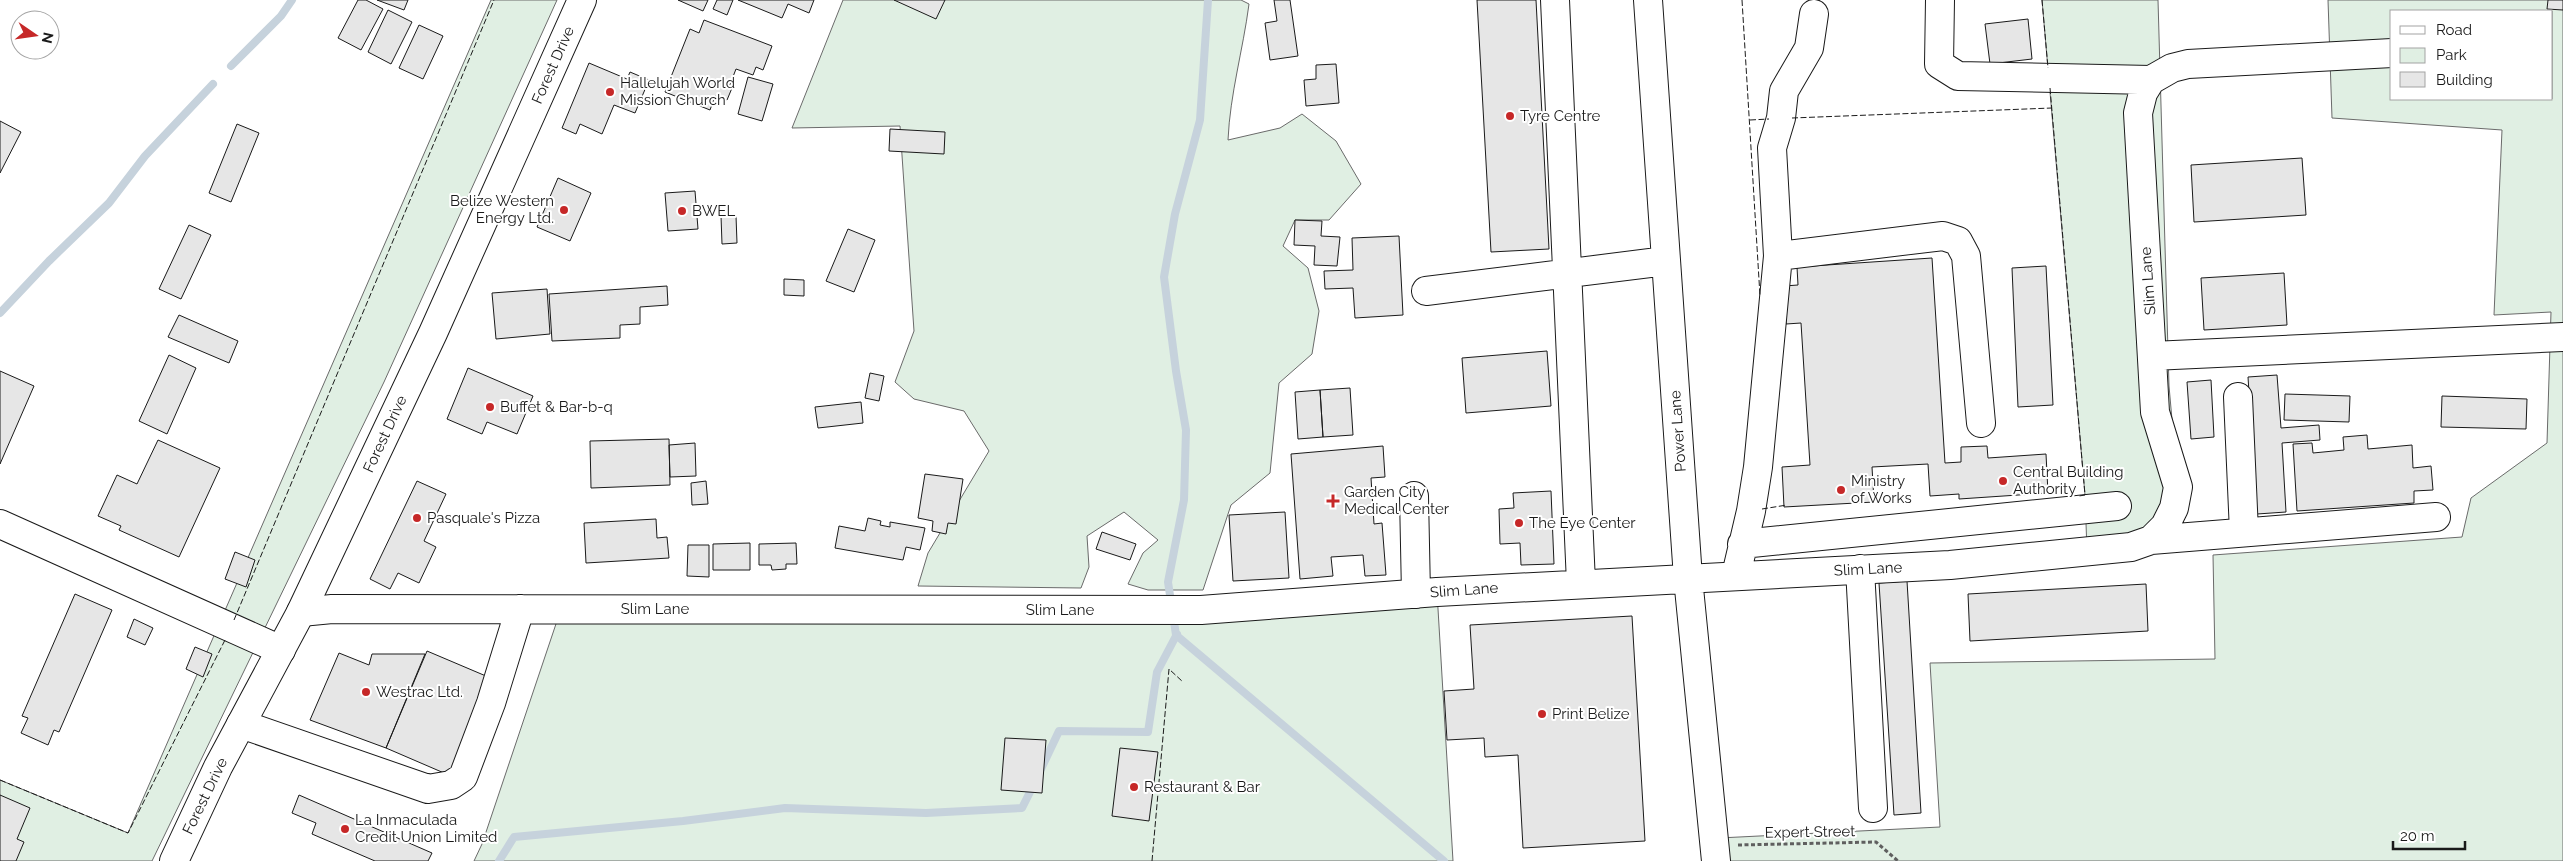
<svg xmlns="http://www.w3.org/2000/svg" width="2563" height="861" font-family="Raleway,sans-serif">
	<rect width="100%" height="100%" fill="#fff"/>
	<path fill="#e0efe3" stroke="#6a6a6a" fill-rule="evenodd" d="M 491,0 L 557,0 L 384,382 L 152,861 L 0,861 L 0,780 L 128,833 Z
		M 843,0 L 1241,0 L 1249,4 C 1243,50 1230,94 1228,140 L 1280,128 L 1302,114 L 1336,141 L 1361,184 L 1329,220 L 1295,220 L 1283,246 L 1308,268 L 1319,311 L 1312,354 L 1279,383 L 1270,473 L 1231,505 L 1203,590 L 1148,590 L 1128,584 L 1143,553 L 1158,540 L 1124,512 L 1087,536 L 1089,567 L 1081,588 L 918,586 L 928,553 L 989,451 L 964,411 L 914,399 L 895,382 L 914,331 L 900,126 L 792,128 Z
		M 2042,0 L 2158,0 L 2169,386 L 2178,487 L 2165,526 L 2087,551 L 2085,495 Z
		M 2328,0 L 2563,0 L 2563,861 L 1720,861 L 1719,838 L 1940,827 L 1930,663 L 2215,659 L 2213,555 L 2462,537 L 2471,498 L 2547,443 L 2551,312 L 2494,315 L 2502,130 L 2332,118 ZM 2392,11 L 2552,11 L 2552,99 L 2392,99 Z
		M 1437,592 L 1453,861 L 474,861 L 482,844 L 561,609 Z"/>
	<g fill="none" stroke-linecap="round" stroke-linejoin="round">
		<path stroke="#c6d2dc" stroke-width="8" d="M 1208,0 L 1200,120 L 1175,214 L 1164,277 L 1176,371 L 1186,430 L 1184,500 L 1168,582 L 1176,635 L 1444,861
			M 231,66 L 281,16 L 292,0
			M 0,313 L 49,261 L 109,203 L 145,156 L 213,84
			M 1041,769 L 1059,731 L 1148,732 L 1157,672 L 1177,634
			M 499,861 L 514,837 L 683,821 L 785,808 L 926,813 L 1022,808 L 1034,784"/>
	</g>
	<path fill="#e6e6e6" stroke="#1a1a1a" d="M 358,0 L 366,0 L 383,9 L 361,50 L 338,38 Z
		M 377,0 L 408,0 L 404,10 Z
		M 678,0 L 708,0 L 703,11 Z
		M 717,0 L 733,0 L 727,15 L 713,9 Z
		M 738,0 L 814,0 L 809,13 L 788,4 L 782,18 Z
		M 894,0 L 945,0 L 936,19 Z
		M 1274,0 L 1290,0 L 1298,56 L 1270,60 L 1265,23 L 1277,21 Z
		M 1477,0 L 1536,0 L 1549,249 L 1491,252 Z
		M 2548,0 L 2563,0 L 2563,10 L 2547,9 Z
		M 388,10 L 412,22 L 391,64 L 368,52 Z
		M 2028,19 L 2032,59 L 1990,64 L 1985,24 Z
		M 704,20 L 772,46 L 763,70 L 756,67 L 753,75 L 736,69 L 729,87 L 732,88 L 727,100 L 715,96 L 710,110 L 665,92 L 690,29 L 699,33 Z
		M 419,25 L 443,36 L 423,79 L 399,68 Z
		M 589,63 L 627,79 L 630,72 L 649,80 L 635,113 L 614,105 L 602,134 L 580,124 L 576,134 L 562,128 Z
		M 1336,64 L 1339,103 L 1306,106 L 1304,80 L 1316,79 L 1316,65 Z
		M 748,77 L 773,84 L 762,121 L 738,114 Z
		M 0,121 L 21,132 L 0,173 Z
		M 237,124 L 259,133 L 231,202 L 209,193 Z
		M 890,129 L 945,132 L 944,154 L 889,151 Z
		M 2302,158 L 2306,215 L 2194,222 L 2191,165 Z
		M 558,178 L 591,193 L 570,241 L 537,227 Z
		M 695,191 L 698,229 L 668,231 L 665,193 Z
		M 721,216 L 736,216 L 737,243 L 722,244 Z
		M 1295,220 L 1322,221 L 1321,236 L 1340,237 L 1337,266 L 1314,265 L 1315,246 L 1294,245 Z
		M 189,225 L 211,235 L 181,299 L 159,289 Z
		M 848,229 L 875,240 L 854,292 L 826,281 Z
		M 1399,236 L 1403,315 L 1355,318 L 1353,288 L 1325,289 L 1324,271 L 1353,270 L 1352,238 Z
		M 1932,258 L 1945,463 L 1961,462 L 1961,447 L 1987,446 L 1988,458 L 2046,454 L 2048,493 L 1959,499 L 1959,494 L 1930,496 L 1928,464 L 1872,467 L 1874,502 L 1784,507 L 1782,467 L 1810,465 L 1801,323 L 1786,324 L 1784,286 L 1798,285 L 1797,267 Z
		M 2046,266 L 2053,405 L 2018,407 L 2012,268 Z
		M 2284,273 L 2287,325 L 2204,330 L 2201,278 Z
		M 784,279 L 804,280 L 804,296 L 784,295 Z
		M 667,286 L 668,305 L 640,307 L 640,324 L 620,325 L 620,338 L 552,341 L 549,294 Z
		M 547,289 L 550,334 L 496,339 L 492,293 Z
		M 179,315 L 238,341 L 229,363 L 168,337 Z
		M 1547,351 L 1551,406 L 1466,413 L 1462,358 Z
		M 169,355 L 196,368 L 167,434 L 139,421 Z
		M 468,368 L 533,396 L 517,434 L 487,422 L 482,434 L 447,419 Z
		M 0,371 L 34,386 L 0,464 Z
		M 870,373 L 884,376 L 879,401 L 865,398 Z
		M 2277,375 L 2281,428 L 2319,425 L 2320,440 L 2282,443 L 2286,512 L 2257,514 L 2248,377 Z
		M 2211,380 L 2214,437 L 2191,439 L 2187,382 Z
		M 1350,388 L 1353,435 L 1323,437 L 1320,390 Z
		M 1320,390 L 1323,437 L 1298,439 L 1295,392 Z
		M 2285,394 L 2350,396 L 2349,422 L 2284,420 Z
		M 2442,396 L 2527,399 L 2526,429 L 2441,427 Z
		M 861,402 L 863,423 L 818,428 L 815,407 Z
		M 2367,435 L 2368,449 L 2412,445 L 2413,468 L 2431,466 L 2433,490 L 2414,491 L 2414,503 L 2297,511 L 2293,444 L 2312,443 L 2313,453 L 2344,450 L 2343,437 Z
		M 669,439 L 670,485 L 591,488 L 590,441 Z
		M 158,440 L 220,468 L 179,557 L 119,530 L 121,526 L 98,516 L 117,475 L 137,484 Z
		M 695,443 L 696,476 L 670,477 L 669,445 Z
		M 1383,446 L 1385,477 L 1371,478 L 1374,524 L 1382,523 L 1386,575 L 1365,576 L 1363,555 L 1331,557 L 1333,576 L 1300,579 L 1291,454 Z
		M 925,474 L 963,479 L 956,524 L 948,523 L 946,534 L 932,531 L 933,521 L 918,518 Z
		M 417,481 L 446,494 L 424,541 L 436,547 L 419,583 L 398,573 L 390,589 L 370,579 Z
		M 706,481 L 708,504 L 692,505 L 691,483 Z
		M 1551,491 L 1554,564 L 1521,565 L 1520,543 L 1500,544 L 1499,509 L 1514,508 L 1513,493 Z
		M 1285,512 L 1289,578 L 1233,581 L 1229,515 Z
		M 868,518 L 881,521 L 880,525 L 890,527 L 890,522 L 925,528 L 920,550 L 906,547 L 903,560 L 835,548 L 839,526 L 865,531 Z
		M 656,519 L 657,538 L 667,537 L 669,558 L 586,563 L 584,523 Z
		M 1102,532 L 1136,544 L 1130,560 L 1096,549 Z
		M 750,543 L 750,570 L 713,570 L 713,544 Z
		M 796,543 L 797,564 L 786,564 L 786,569 L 772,570 L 771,565 L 759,565 L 759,544 Z
		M 688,545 L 709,545 L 709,577 L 687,576 Z
		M 235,552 L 255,560 L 246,587 L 225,579 Z
		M 1907,581 L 1921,813 L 1894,815 L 1879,583 Z
		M 2146,584 L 2148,631 L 1970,641 L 1968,594 Z
		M 75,594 L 112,610 L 59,732 L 54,730 L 48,745 L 21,733 L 28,718 L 22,716 Z
		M 1632,616 L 1645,841 L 1523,848 L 1518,755 L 1485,757 L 1484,738 L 1447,740 L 1444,691 L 1474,689 L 1470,625 Z
		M 134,619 L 153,628 L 145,645 L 127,637 Z
		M 195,647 L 212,654 L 203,677 L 186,669 Z
		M 427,651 L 493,679 L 451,776 L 386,748 Z
		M 339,653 L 369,665 L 372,654 L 425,654 L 386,748 L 310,720 Z
		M 1005,738 L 1046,740 L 1042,793 L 1001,790 Z
		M 1120,748 L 1158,752 L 1149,821 L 1112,816 Z
		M 0,795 L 30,808 L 17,839 L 24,842 L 16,861 L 0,861 Z
		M 299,795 L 432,853 L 428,861 L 375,861 L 312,834 L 316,823 L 292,813 Z"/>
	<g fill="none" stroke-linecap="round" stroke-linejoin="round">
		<g stroke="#1a1a1a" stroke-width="30">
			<path id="minor" d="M 1555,0 L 1581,583
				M 1648,0 L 1688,578 L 1716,861
				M 1940,0 L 1939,64 L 1958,76 L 2151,80 L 2172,68 L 2188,64 L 2392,53
				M 1778,256 L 1943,236 L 1958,241 L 1966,256 L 1981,423
				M 1426,291 L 1666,261
				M 2152,356 L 2563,337
				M 2238,397 L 2244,532
				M 1414,496 L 1416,594
				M 0,524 L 281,650
				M 2151,540 L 2436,517
				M 1742,544 L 2117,506
				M 1860,569 L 1873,808
				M 1736,575 L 1751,511 L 1758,467 L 1778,256 L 1772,148 L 1781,118 L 1784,91 L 1809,48 L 1814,14
				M 301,612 L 332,609 L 1201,610 L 1437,592 L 1950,565 L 2131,547 L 2151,540 L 2165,526 L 2174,508 L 2178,487 L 2155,412 L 2138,113 L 2143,93 L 2151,80
				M 241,724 L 428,789 L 451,785 L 463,777 L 491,703 L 520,609"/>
		</g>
		<g stroke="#1a1a1a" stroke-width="30">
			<path id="major" d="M 174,861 L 218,767 L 301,612 L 433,333 L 582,0"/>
		</g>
		<path stroke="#5f5f5f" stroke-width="3" stroke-dasharray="4 2.5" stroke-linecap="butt" d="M 1738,845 L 1876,842 L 1898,861"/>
		<use href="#minor" stroke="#fff" stroke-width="28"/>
		<use href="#major" stroke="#fff" stroke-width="28"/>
		<path stroke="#1a1a1a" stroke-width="1" stroke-dasharray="6 2.5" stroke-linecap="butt" d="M 1742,0 L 1760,296
			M 2042,0 L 2048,68
			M 2050,88 L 2085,495 L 2079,496
			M 1792,118 L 2052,108
			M 1750,120 L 1769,119
			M 1762,509 L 1787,505
			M 234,620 L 494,0
			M 0,780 L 128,833 L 226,638
			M 1152,861 L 1169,669 L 1183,682"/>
	</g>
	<g fill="#c62828" stroke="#fff" stroke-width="2">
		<circle cx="610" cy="92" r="5"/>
		<circle cx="1510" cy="116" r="5"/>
		<circle cx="564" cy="210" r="5"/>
		<circle cx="682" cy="211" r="5"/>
		<circle cx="490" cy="407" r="5"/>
		<circle cx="2003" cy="481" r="5"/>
		<circle cx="1841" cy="490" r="5"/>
		<path d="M1330.5 493.5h5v5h5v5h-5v5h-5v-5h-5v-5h5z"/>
		<circle cx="417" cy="518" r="5"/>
		<circle cx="1519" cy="523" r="5"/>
		<circle cx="366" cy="692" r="5"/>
		<circle cx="1542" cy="714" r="5"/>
		<circle cx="1134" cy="787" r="5"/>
		<circle cx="345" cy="829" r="5"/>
	</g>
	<g text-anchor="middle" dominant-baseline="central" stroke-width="4" stroke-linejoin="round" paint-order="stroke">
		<g font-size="15" fill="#1a1a1a" stroke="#fff">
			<text transform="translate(553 65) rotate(-66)">Forest Drive</text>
			<text transform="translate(2148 281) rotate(-94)">Slim Lane</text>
			<text transform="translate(1678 431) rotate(-94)">Power Lane</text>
			<text transform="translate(385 434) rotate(-65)">Forest Drive</text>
			<text transform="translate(1868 569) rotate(-3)">Slim Lane</text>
			<text transform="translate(1464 590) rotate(-4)">Slim Lane</text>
			<text x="655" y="609">Slim Lane</text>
			<text x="1060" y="610">Slim Lane</text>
			<text transform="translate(205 796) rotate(-64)">Forest Drive</text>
			<text transform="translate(1810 832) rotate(-1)">Expert Street</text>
		</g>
		<g font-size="15" fill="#1a1a1a" stroke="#fff" text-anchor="start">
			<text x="620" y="83">Hallelujah World<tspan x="620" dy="17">Mission Church</tspan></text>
			<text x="1520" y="116">Tyre Centre</text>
			<text x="554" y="201" text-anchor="end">Belize Western<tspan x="554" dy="17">Energy Ltd.</tspan></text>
			<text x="692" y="211">BWEL</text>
			<text x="500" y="407">Buffet &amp; Bar-b-q</text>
			<text x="2013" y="472">Central Building<tspan x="2013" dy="17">Authority</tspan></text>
			<text x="1851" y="481">Ministry<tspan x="1851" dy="17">of Works</tspan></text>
			<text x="1344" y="492">Garden City<tspan x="1344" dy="17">Medical Center</tspan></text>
			<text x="427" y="518">Pasquale's Pizza</text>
			<text x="1529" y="523">The Eye Center</text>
			<text x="376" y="692">Westrac Ltd.</text>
			<text x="1552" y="714">Print Belize</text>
			<text x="1144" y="787">Restaurant &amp; Bar</text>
			<text x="355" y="820">La Inmaculada<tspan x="355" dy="17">Credit Union Limited</tspan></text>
		</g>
	</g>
	<rect x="2390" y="10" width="162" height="90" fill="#ffffff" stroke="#a3a3a3"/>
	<rect x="2400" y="26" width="25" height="8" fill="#ffffff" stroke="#a3a3a3"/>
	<text x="2436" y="35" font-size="15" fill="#1a1a1a">Road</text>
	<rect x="2400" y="48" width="25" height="15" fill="#e0efe3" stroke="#a3a3a3"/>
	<text x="2436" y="60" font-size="15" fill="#1a1a1a">Park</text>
	<rect x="2400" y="72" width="25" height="15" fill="#e6e6e6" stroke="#a3a3a3"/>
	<text x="2436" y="85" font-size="15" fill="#1a1a1a">Building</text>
	<g transform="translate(35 35) rotate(103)"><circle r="24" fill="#ffffff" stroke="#a3a3a3"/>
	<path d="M0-4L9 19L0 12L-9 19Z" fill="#c62828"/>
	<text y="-8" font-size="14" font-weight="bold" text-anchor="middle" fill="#1a1a1a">N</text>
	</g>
	<path d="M2393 841v8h72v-8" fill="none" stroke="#1a1a1a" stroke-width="2.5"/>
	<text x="2400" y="841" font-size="15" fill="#1a1a1a" stroke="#ffffff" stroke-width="4" paint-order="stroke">20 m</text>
</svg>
